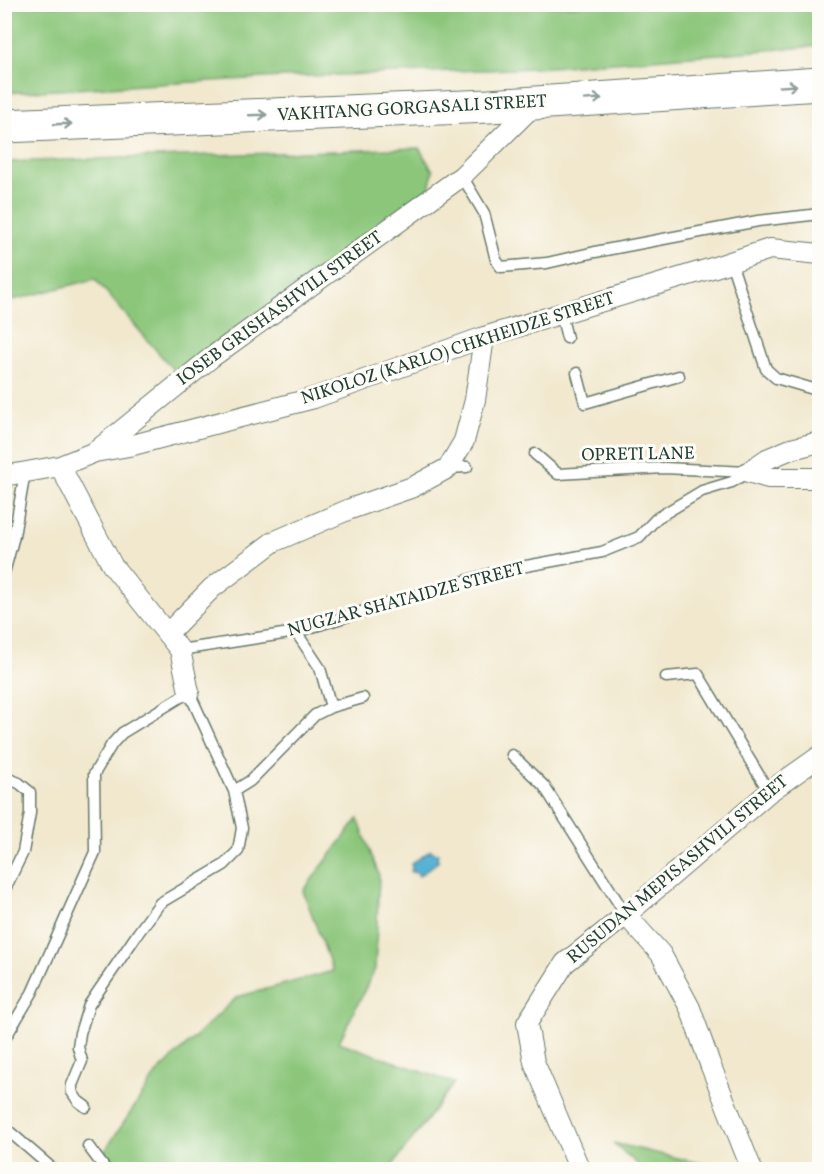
<svg xmlns="http://www.w3.org/2000/svg" width="824" height="1174" font-family="Vollkorn,serif">
	<rect width="100%" height="100%" fill="#fdfcf7"/>
	<filter id="ink" filterUnits="userSpaceOnUse"><feTurbulence type="fractalNoise" baseFrequency=".0167" numOctaves="2"/><feDisplacementMap in="SourceGraphic" scale="12" xChannelSelector="R" yChannelSelector="G"/><feConvolveMatrix kernelMatrix="1 2 1 2 8 2 1 2 1" color-interpolation-filters="sRGB"/></filter>
	<filter id="wash" filterUnits="userSpaceOnUse"><feTurbulence type="fractalNoise" baseFrequency=".008" numOctaves="4" result="noise"/><feDisplacementMap in="SourceGraphic" scale="24" xChannelSelector="R" yChannelSelector="G"/><feGaussianBlur stdDeviation="1.35" result="paint"/><feColorMatrix in="noise" values="0 0 0 0 0 0 0 0 0 0 0 0 0 0 0 0 0 1.4 0 .05"/><feComposite in="paint" operator="in"/></filter>
	<g filter="url(#wash)">
		<rect width="100%" height="100%" fill="#f1e8ce"/>
		<path fill="#8bc67a" stroke="#558257" stroke-width="1.5" d="M 488,5 L 568,6 L 625,4 L 819,5 L 819,46 L 538,68 L 282,77 L 5,93 L 5,5 Z
			M 419,148 L 433,171 L 429,190 L 175,372 L 95,279 L 5,302 L 5,162 Z
			M 358,819 L 379,875 L 375,969 L 339,1042 L 454,1083 L 390,1169 L 92,1170 L 157,1073 L 237,997 L 333,971 L 303,891 Z
			M 613,1143 L 725,1169 L 643,1169 Z"/>
		<path fill="#57b0d5" stroke="#3b7684" stroke-width="1.5" d="M 431,850 L 432,852 L 438,853 L 437,859 L 439,861 L 419,876 L 417,873 L 411,872 L 412,867 L 411,864 Z"/>
	</g>
	<g filter="url(#ink)">
		<g fill="none" stroke-linecap="round" stroke-linejoin="round">
			<g stroke="#68796a" stroke-width="13">
				<path id="service" d="M 462,176 L 484,213 L 496,260 L 501,267 L 547,263 L 595,252 L 758,221 L 820,214
					M 731,262 L 766,369 L 776,378 L 820,391
					M 561,314 L 567,338
					M 577,373 L 585,403 L 679,376
					M 535,454 L 558,474 L 664,468 L 748,472
					M 448,468 L 467,467
					M 4,573 L 14,536 L 25,472
					M 296,632 L 320,668 L 331,707
					M 180,650 L 296,632 L 397,601 L 499,571 L 602,552 L 639,537 L 657,518 L 702,491 L 732,482 L 748,472
					M 666,677 L 698,674 L 769,792
					M 512,755 L 544,786 L 626,915
					M 4,777 L 19,783 L 30,792 L 30,813 L 23,852 L 4,891
					M 234,791 L 250,781 L 315,715 L 331,707 L 363,698
					M 4,1040 L 32,993 L 95,852 L 94,774 L 112,744 L 122,733 L 189,692 L 234,791 L 242,828 L 238,851 L 224,865 L 160,903 L 138,933 L 89,1005 L 80,1033 L 78,1047 L 82,1061 L 72,1085 L 72,1092 L 78,1101 L 86,1107
					M 4,1127 L 54,1170
					M 88,1146 L 106,1170"/>
			</g>
			<g stroke="#68796a" stroke-width="22">
				<path id="minor" d="M 95,452 L 129,446 L 314,398 L 484,337 L 712,268 L 770,249 L 820,254
					M 60,466 L 112,565 L 180,650 L 189,692
					M 748,472 L 767,459 L 791,449 L 820,442
					M 748,472 L 768,478 L 820,478
					M 4,476 L 60,466 L 95,452 L 212,357 L 462,176 L 535,104
					M 167,634 L 212,588 L 273,542 L 350,509 L 413,487 L 448,468 L 464,441 L 475,400 L 484,337
					M 626,915 L 661,954 L 690,1008 L 710,1064 L 752,1170
					M 580,1170 L 534,1062 L 527,1023 L 565,963 L 626,915 L 769,792 L 820,756"/>
			</g>
			<g stroke="#68796a" stroke-width="35">
				<path id="trunk" d="M 4,126 L 489,106 L 820,84"/>
			</g>
			<use href="#service" stroke="#fff" stroke-width="10"/>
			<use href="#minor" stroke="#fff" stroke-width="20"/>
			<use href="#trunk" stroke="#fff" stroke-width="33"/>
		</g>
		<defs><path id="oneway-shaft" d="M-6 0H5M1.5-3L5.5 0L1.5 3" fill="none" stroke-width="1.6" stroke-linecap="round" stroke-linejoin="round" transform="scale(1.5)"/></defs>
		<g stroke="#8f9e9a">
			<use href="#oneway-shaft" transform="translate(788 86) rotate(-4)"/>
			<use href="#oneway-shaft" transform="translate(593 99) rotate(-4)"/>
			<use href="#oneway-shaft" transform="translate(258 115) rotate(-2)"/>
			<use href="#oneway-shaft" transform="translate(63 124) rotate(-2)"/>
		</g>
	</g>
	<g text-anchor="middle" dominant-baseline="central" stroke-width="6" stroke-linejoin="round" paint-order="stroke">
		<g font-size="18" fill="#1f3d34" stroke="#fdfcf7">
			<text transform="translate(412 109) rotate(-3)">VAKHTANG GORGASALI STREET</text>
			<text transform="translate(280 309) rotate(-36)">IOSEB GRISHASHVILI STREET</text>
			<text transform="translate(458 349) rotate(-18)">NIKOLOZ (KARLO) CHKHEIDZE STREET</text>
			<text transform="translate(638 455) rotate(-1)">OPRETI LANE</text>
			<text transform="translate(406 600) rotate(-15)">NUGZAR SHATAIDZE STREET</text>
			<text transform="translate(678 870) rotate(-40)">RUSUDAN MEPISASHVILI STREET</text>
		</g>
	</g>
	<rect width="824" height="1174" fill="none" stroke="#fdfcf7" stroke-width="24"/>
</svg>
